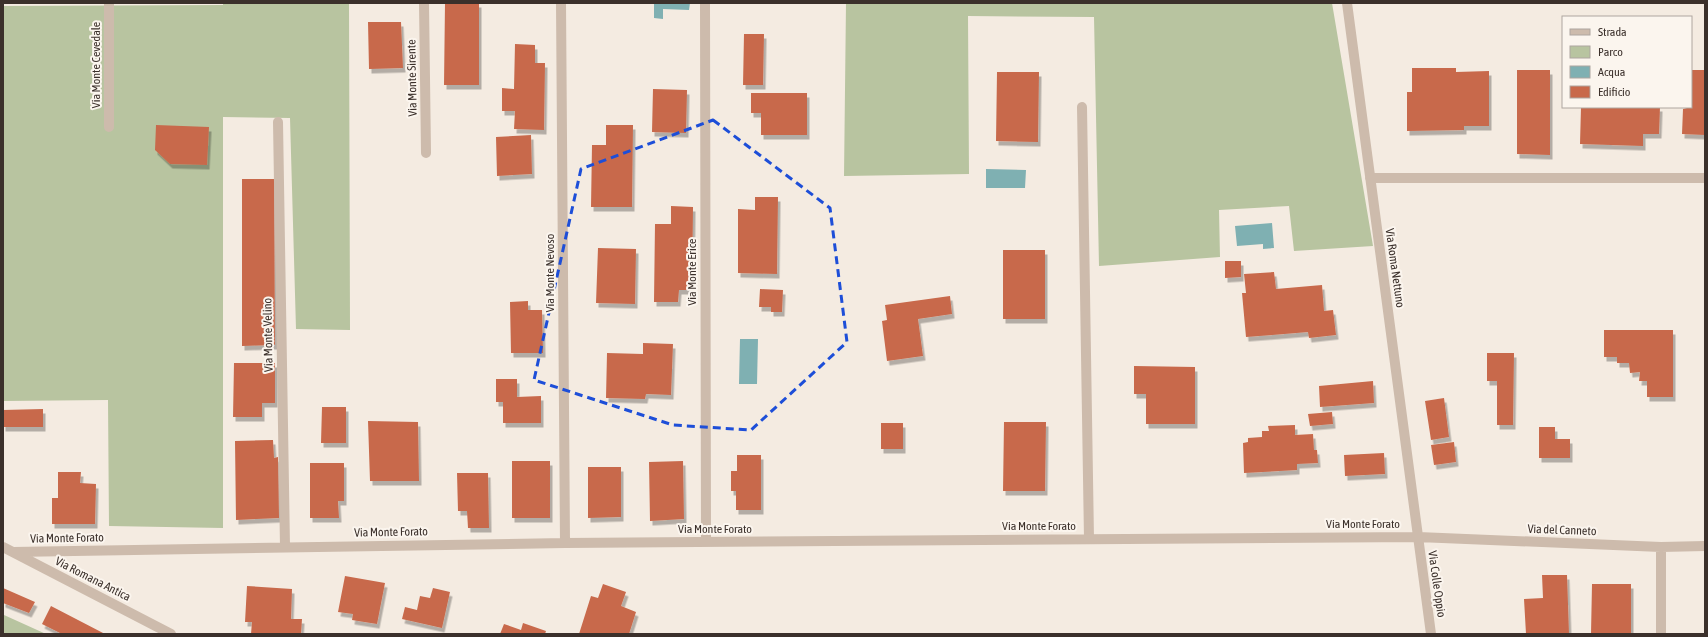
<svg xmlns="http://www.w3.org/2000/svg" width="1708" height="637" font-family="'Asap Condensed',sans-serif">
	<defs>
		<filter id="shadow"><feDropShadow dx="2.5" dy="4.5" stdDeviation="0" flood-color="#0004"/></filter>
	</defs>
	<rect width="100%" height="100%" fill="#f4ebe1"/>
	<path fill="#b8c4a0" d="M 223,3 L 349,3 L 350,330 L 296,329 L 290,118 L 223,117 L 223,528 L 109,526 L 108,400 L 3,401 L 3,6 L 223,5 Z
		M 846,3 L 1332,3 L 1373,246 L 1294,251 L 1289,206 L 1219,210 L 1220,257 L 1099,266 L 1094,17 L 968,16 L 969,174 L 844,176 Z
		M 3,615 L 4,615 L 46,634 L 3,634 Z"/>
	<path fill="#7fb0b2" d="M 654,3 L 690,3 L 689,10 L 663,9 L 663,19 L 654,18 Z
		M 986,169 L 1026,170 L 1025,188 L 986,188 Z
		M 1272,223 L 1274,248 L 1263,249 L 1263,244 L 1237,246 L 1235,226 Z
		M 740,339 L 758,339 L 757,384 L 739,384 Z"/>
	<path fill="#c8694b" filter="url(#shadow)" d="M 445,3 L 479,3 L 479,85 L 444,85 Z
		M 368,22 L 401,22 L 403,68 L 369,69 Z
		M 744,34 L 764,34 L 763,85 L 743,85 Z
		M 515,44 L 535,45 L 535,63 L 545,63 L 544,130 L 514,129 L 515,111 L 502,111 L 502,88 L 514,89 Z
		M 1412,68 L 1456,68 L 1456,72 L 1489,71 L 1489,126 L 1464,126 L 1464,130 L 1407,131 L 1407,92 L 1412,92 Z
		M 1517,70 L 1550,70 L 1550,155 L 1517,154 Z
		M 1691,70 L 1705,70 L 1705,135 L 1682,134 L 1683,109 L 1691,107 Z
		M 997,72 L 1039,72 L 1038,142 L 996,141 Z
		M 653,89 L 687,90 L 686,133 L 652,132 Z
		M 751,93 L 807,93 L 807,135 L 761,135 L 761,113 L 751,113 Z
		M 1581,107 L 1660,107 L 1659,134 L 1643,134 L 1643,146 L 1580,144 Z
		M 156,125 L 209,127 L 207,165 L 170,164 L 155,150 Z
		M 606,125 L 633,125 L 632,207 L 591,207 L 592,145 L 606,145 Z
		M 531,135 L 532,174 L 497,176 L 496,137 Z
		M 242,179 L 274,179 L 275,345 L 242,346 Z
		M 755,197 L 778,197 L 777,274 L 738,273 L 738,209 L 755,210 Z
		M 671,206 L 693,207 L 692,290 L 679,290 L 678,302 L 654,302 L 655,224 L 671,224 Z
		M 598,248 L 636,249 L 635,304 L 596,303 Z
		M 1003,250 L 1045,250 L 1045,319 L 1003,319 Z
		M 1225,261 L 1241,261 L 1241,277 L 1225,278 Z
		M 1274,272 L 1276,289 L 1322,285 L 1324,311 L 1333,310 L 1336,335 L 1309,338 L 1308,332 L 1246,337 L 1242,293 L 1246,293 L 1244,274 Z
		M 760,289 L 783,290 L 782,312 L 771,312 L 771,307 L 759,307 Z
		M 950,296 L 952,314 L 918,319 L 923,356 L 887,361 L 882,321 L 887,320 L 885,305 Z
		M 528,301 L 528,310 L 542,310 L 543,353 L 511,353 L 510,302 Z
		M 1604,330 L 1673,330 L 1673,397 L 1647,397 L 1647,381 L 1639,381 L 1640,372 L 1630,373 L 1629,363 L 1617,363 L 1617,357 L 1604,357 Z
		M 643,343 L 673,344 L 671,395 L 646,394 L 645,399 L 606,398 L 607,353 L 643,354 Z
		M 1487,353 L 1514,353 L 1513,425 L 1497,425 L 1497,381 L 1487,381 Z
		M 234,363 L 275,363 L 275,403 L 262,403 L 262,417 L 233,417 Z
		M 1134,366 L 1195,367 L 1195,424 L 1146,424 L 1146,394 L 1134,394 Z
		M 496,379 L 517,379 L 517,397 L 541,396 L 541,423 L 503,423 L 503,402 L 496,402 Z
		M 1373,381 L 1374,403 L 1320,407 L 1319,386 Z
		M 1444,398 L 1449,437 L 1431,440 L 1425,401 Z
		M 322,407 L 346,407 L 346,443 L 321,443 Z
		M 43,409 L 43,427 L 3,427 L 3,410 Z
		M 1332,412 L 1333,424 L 1310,426 L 1308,414 Z
		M 368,421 L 418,422 L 419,481 L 370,481 Z
		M 1004,422 L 1046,422 L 1045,491 L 1003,491 Z
		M 881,423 L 903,423 L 903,449 L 881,449 Z
		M 1295,425 L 1295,435 L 1313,434 L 1314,450 L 1317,450 L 1318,463 L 1297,464 L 1297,470 L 1244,473 L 1243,443 L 1248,442 L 1248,438 L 1262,437 L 1262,431 L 1269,431 L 1268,426 Z
		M 1539,427 L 1555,427 L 1555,439 L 1570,439 L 1570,458 L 1539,458 Z
		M 273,440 L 274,458 L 278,457 L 279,518 L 236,520 L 235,441 Z
		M 1454,442 L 1456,462 L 1434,465 L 1431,445 Z
		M 1384,453 L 1385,474 L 1345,476 L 1344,455 Z
		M 737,455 L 761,455 L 761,510 L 736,510 L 736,491 L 731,491 L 731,471 L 737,471 Z
		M 512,461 L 550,461 L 550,518 L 512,518 Z
		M 683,461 L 684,519 L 650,521 L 649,462 Z
		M 310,463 L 344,463 L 344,501 L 338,501 L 339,518 L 310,518 Z
		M 588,467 L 621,467 L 621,517 L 588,518 Z
		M 58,472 L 81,472 L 80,483 L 96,484 L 95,524 L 52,524 L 52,498 L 58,498 Z
		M 457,473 L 488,473 L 489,528 L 468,528 L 467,511 L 458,511 Z
		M 1542,575 L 1567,575 L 1569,634 L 1526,634 L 1524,599 L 1543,598 Z
		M 345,576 L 385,583 L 377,624 L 352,620 L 353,614 L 338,612 Z
		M 603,584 L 626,592 L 621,606 L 636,612 L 629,634 L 579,634 L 591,596 L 598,598 Z
		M 1592,584 L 1631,584 L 1631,634 L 1591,634 Z
		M 247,586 L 292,589 L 291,619 L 302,619 L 301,634 L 251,634 L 252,622 L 245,622 Z
		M 3,588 L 35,602 L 29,613 L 3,603 Z
		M 433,588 L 450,592 L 442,628 L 402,619 L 405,607 L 417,610 L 420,596 L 430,598 Z
		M 51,606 L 105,634 L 62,634 L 42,624 Z
		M 523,623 L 546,631 L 545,634 L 500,634 L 504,624 L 521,630 Z"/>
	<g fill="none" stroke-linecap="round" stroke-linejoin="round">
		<path stroke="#cdbbac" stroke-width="10" d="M 424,3 L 426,153
			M 561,3 L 565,543
			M 705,3 L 706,542
			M 1347,3 L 1431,634
			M 1082,107 L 1089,539
			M 278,122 L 285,547
			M 109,127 L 109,3
			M 1370,178 L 1705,178
			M 3,547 L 171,634
			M 13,552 L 565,543 L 1418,537 L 1661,547 L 1705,546
			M 1661,634 L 1661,547"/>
	</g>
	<path fill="none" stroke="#1d4ed8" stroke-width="3" stroke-dasharray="8 5" stroke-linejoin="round" d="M 713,120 L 830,208 L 847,342 L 751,430 L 673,425 L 534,380 L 581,169 Z"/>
	<g text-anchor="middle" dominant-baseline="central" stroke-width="4" stroke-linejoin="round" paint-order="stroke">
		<g font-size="12" fill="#3b302b" stroke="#fbf5ee">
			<text transform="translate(96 65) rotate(-90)">Via Monte Cevedale</text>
			<text transform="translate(412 78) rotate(-91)">Via Monte Sirente</text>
			<text transform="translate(1395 268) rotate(82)">Via Roma Nettuno</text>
			<text transform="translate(692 272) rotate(-90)">Via Monte Erice</text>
			<text transform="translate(550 273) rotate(-90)">Via Monte Nevoso</text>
			<text transform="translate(268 335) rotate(-91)">Via Monte Velino</text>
			<text x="1363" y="524">Via Monte Forato</text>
			<text x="1039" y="526">Via Monte Forato</text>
			<text x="715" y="529">Via Monte Forato</text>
			<text transform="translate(1562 530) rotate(2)">Via del Canneto</text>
			<text transform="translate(391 532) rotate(-1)">Via Monte Forato</text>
			<text transform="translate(67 538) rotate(-1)">Via Monte Forato</text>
			<text transform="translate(93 579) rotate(27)">Via Romana Antica</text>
			<text transform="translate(1437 584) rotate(82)">Via Colle Oppio</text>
		</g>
	</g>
	<rect width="1708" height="637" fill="none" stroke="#3b302b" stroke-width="8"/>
	<rect x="1562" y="16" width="130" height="92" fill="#fbf5ee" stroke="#aea6a0"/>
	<rect x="1570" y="29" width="20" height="6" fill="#cdbbac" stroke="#aea6a0"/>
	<text x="1598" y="36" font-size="12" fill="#3b302b">Strada</text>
	<rect x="1570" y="46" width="20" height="12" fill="#b8c4a0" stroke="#aea6a0"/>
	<text x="1598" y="56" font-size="12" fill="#3b302b">Parco</text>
	<rect x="1570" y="66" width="20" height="12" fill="#7fb0b2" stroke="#aea6a0"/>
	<text x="1598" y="76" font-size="12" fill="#3b302b">Acqua</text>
	<rect x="1570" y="86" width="20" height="12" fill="#c8694b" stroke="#aea6a0"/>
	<text x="1598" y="96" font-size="12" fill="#3b302b">Edificio</text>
</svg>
